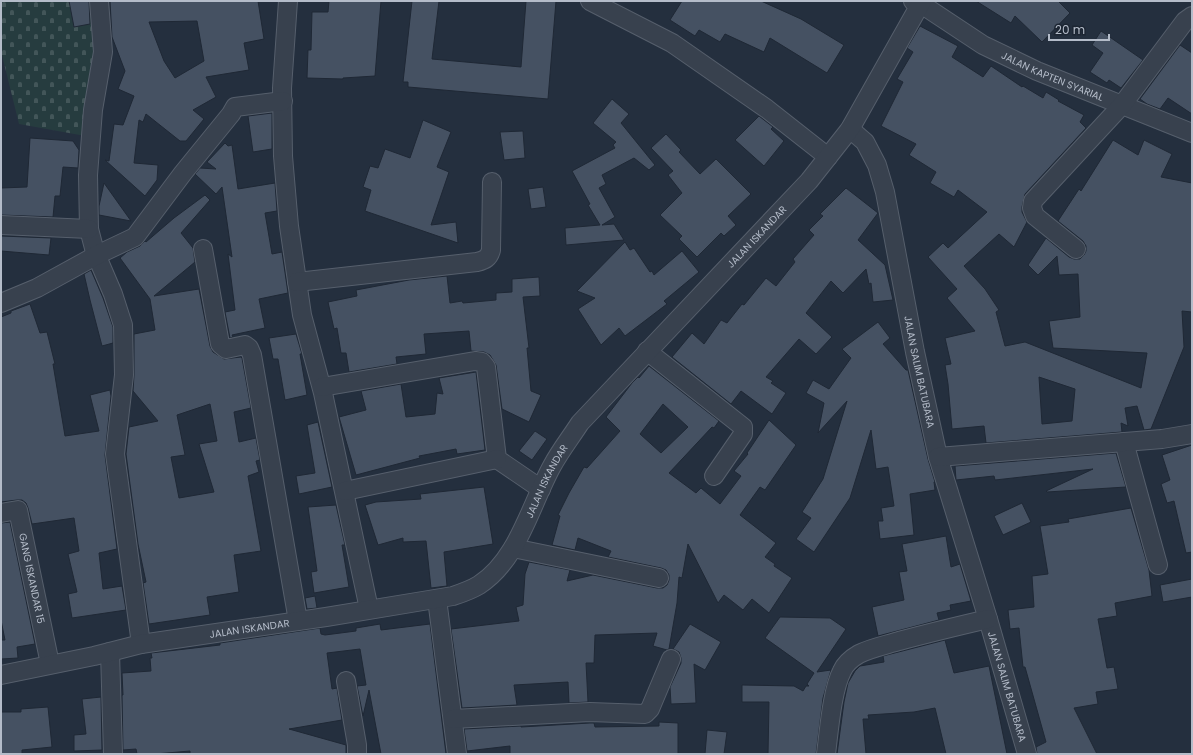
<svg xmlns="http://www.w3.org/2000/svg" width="1193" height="755" font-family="Poppins,sans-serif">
	<defs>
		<pattern id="cemetery-stones" width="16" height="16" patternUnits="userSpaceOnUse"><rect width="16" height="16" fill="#263c3f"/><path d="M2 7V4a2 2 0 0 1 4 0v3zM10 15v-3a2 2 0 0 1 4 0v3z" fill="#435659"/></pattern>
	</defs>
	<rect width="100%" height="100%" fill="#242f3e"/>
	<path fill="url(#cemetery-stones)" d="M 1,1 L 99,1 L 91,137 L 19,124 L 1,51 Z"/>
	<path fill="#455162" stroke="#1f2835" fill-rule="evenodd" d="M 69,1 L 89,1 L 90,24 L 74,27 Z
		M 110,1 L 258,1 L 264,39 L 244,43 L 249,70 L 206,77 L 216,97 L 193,110 L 204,119 L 186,141 L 180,141 L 146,114 L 143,122 L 139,120 L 134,163 L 158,165 L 157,180 L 145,196 L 105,160 L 109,161 L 114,124 L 123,125 L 134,96 L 118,89 L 125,71 L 112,37 ZM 197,21 L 204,61 L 175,78 L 164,61 L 149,22 Z
		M 329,1 L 381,1 L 375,76 L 343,78 L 343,79 L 307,78 L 308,50 L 311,50 L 312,12 L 328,12 Z
		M 412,1 L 439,1 L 432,59 L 521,67 L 526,1 L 556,1 L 548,99 L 408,87 L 408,82 L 403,82 Z
		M 682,1 L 761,1 L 801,19 L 844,45 L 827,73 L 770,38 L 764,52 L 725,34 L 720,42 L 699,30 L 695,36 L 670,20 Z
		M 976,1 L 1058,1 L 1070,13 L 1042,42 L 1015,16 L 1011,23 Z
		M 920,26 L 958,46 L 952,57 L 983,77 L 991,66 L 1022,87 L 1023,86 L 1043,98 L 1046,92 L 1059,100 L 1058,101 L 1084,115 L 1080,122 L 1086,128 L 1025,194 L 1022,207 L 1022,212 L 1027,222 L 1014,247 L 999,234 L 964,266 L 985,289 L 999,310 L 996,312 L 1005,346 L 1025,342 L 1141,388 L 1147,353 L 1053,348 L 1049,321 L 1080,317 L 1078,274 L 1059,275 L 1057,256 L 1038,275 L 1028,265 L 1046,238 L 1069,257 L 1074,259 L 1080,259 L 1084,255 L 1086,251 L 1086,246 L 1083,241 L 1058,221 L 1079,189 L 1081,191 L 1113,140 L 1138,155 L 1144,140 L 1172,154 L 1161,177 L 1192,183 L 1192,312 L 1182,311 L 1184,347 L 1151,429 L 1144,430 L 1137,406 L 1125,408 L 1128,426 L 1121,423 L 1122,432 L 986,443 L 984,426 L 952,429 L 948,384 L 945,365 L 951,364 L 945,338 L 975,331 L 947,298 L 957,289 L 928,257 L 943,243 L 948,248 L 987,212 L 958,190 L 954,197 L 930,183 L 936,172 L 909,155 L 916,144 L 881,126 L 903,82 L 897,79 L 913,52 L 907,48 ZM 1039,377 L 1075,389 L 1072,421 L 1042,424 Z
		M 1101,31 L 1143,60 L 1121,88 L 1109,80 L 1107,83 L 1090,72 L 1103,53 L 1092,45 Z
		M 1180,45 L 1192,53 L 1192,114 L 1168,98 L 1160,109 L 1147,104 L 1140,99 Z
		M 612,99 L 629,114 L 621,123 L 655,165 L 649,170 L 634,158 L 602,175 L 606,184 L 599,188 L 615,217 L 602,225 L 614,224 L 624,240 L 566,245 L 565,228 L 600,225 L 588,205 L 590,204 L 572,171 L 615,148 L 613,145 L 616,142 L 593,123 Z
		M 272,113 L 272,149 L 253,152 L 248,116 Z
		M 759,116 L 773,127 L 771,129 L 784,141 L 764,166 L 735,140 Z
		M 423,120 L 451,132 L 437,167 L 449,172 L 431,225 L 456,222 L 458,243 L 365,211 L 371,190 L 363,187 L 370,166 L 378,168 L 385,149 L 410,158 Z
		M 523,131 L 525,158 L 504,160 L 500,132 Z
		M 666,134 L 681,150 L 679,152 L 700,174 L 716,159 L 751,194 L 728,216 L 736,225 L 724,236 L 721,233 L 697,257 L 679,239 L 682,236 L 660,215 L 682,193 L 668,175 L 673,171 L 651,148 Z
		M 30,138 L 73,141 L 79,150 L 78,168 L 63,167 L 60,196 L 55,196 L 53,217 L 1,215 L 1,188 L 27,187 Z
		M 225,143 L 228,146 L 232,145 L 238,189 L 275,183 L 277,211 L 265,213 L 272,254 L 282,252 L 288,293 L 259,299 L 265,328 L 232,335 L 233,337 L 230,338 L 225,312 L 235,310 L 228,254 L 232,257 L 222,187 L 216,194 L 195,174 L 200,168 L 216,169 L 207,162 Z
		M 104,183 L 131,221 L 99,215 L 99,206 Z
		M 543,187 L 546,207 L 531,209 L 528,189 Z
		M 846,188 L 878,213 L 858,240 L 885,265 L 893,300 L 873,302 L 871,283 L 869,284 L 866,269 L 843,293 L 831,281 L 806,313 L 832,337 L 816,354 L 799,339 L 766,377 L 773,381 L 771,383 L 786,393 L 772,414 L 741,391 L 731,404 L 672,357 L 692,333 L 704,344 L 721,320 L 727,323 L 742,304 L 744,305 L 766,278 L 776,286 L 795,262 L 793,259 L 814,235 L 809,230 L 823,216 L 820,214 Z
		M 205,195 L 210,200 L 181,233 L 193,248 L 195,262 L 154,296 L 199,289 L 210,346 L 213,352 L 224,359 L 241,357 L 242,358 L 251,408 L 234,412 L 239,442 L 256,438 L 260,460 L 256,461 L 259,472 L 248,476 L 261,551 L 234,555 L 239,592 L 207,597 L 210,615 L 149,624 L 143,583 L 146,582 L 138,544 L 126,454 L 129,427 L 158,421 L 133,391 L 134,375 L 134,334 L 155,330 L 150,299 L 120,258 L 127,252 L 140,246 L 145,241 L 146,242 L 174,218 ZM 210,404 L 217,441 L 199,444 L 214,492 L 179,498 L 171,457 L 185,455 L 177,415 Z
		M 1,236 L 51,238 L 49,255 L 1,251 Z
		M 625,242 L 630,250 L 634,248 L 650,272 L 652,271 L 654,275 L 682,251 L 699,272 L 664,301 L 667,304 L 625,336 L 619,328 L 601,345 L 578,309 L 595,298 L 577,291 Z
		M 91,270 L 103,298 L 113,327 L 113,343 L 102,346 L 90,300 L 84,274 Z
		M 447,276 L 450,303 L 462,301 L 463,303 L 496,300 L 496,293 L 512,292 L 512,279 L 539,277 L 540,296 L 523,297 L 529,348 L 527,348 L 531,391 L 541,395 L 529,422 L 502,409 L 496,365 L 490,355 L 484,352 L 471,351 L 469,331 L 424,334 L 426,354 L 396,357 L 397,364 L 349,372 L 346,353 L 341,353 L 337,328 L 334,329 L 328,302 L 357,296 L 356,290 L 409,280 Z
		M 30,304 L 40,333 L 47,332 L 55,364 L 53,364 L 65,436 L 99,431 L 90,395 L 110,390 L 111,396 L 105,455 L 117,549 L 99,553 L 103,589 L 122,586 L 126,610 L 72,618 L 68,594 L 77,592 L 68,554 L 79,551 L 74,518 L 32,524 L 28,508 L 26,503 L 22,500 L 17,500 L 1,502 L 1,317 L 11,313 L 11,311 Z
		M 878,322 L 890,338 L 883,344 L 906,370 L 908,370 L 928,459 L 935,482 L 934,482 L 935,490 L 910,494 L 914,535 L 880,539 L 878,521 L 883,521 L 881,508 L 894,506 L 888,467 L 876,469 L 871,430 L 850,498 L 814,552 L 796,539 L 811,518 L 802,512 L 823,479 L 847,401 L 818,433 L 824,403 L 806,393 L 813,380 L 829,389 L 851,358 L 842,349 Z
		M 296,334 L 302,354 L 300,354 L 307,395 L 285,400 L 278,359 L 273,359 L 269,338 Z
		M 649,366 L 719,421 L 714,428 L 712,427 L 669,473 L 696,493 L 701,488 L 720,504 L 741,476 L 734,471 L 748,454 L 747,453 L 769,420 L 796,445 L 765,490 L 760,487 L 740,515 L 776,543 L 765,557 L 775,564 L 774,566 L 792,578 L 769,613 L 752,599 L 743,610 L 724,595 L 718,603 L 688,544 L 682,578 L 679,577 L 677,603 L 669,649 L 667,650 L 653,646 L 657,633 L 595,635 L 594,663 L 586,663 L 588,702 L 569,703 L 568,682 L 514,685 L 517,705 L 462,708 L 451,629 L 519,621 L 516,607 L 523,605 L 525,574 L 529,562 L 570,570 L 567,581 L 593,575 L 657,588 L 663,588 L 667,585 L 669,580 L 669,575 L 666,570 L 661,568 L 608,557 L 611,551 L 578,538 L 575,550 L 552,545 L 560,516 L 558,515 L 569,493 L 584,467 L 587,468 L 620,431 L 606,417 L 632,383 L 638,377 L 639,378 ZM 663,404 L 688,427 L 661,453 L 640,434 Z
		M 476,372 L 485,450 L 457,454 L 456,449 L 419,456 L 420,458 L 356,475 L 339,417 L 366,410 L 361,391 L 401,384 L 406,417 L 435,414 L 437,393 L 443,394 L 439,378 Z
		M 318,422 L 332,487 L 299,494 L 296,476 L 315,473 L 307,425 Z
		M 535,431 L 547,439 L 532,460 L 519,451 Z
		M 1192,445 L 1192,552 L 1186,553 L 1174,501 L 1167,503 L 1161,484 L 1170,480 L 1162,455 Z
		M 1116,453 L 1126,487 L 1047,492 L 1046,491 L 1093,469 L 995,480 L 994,476 L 956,480 L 955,466 Z
		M 484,487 L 493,544 L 444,552 L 447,586 L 431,588 L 426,541 L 403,542 L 403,538 L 378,545 L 365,505 L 376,502 L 421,499 L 420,494 Z
		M 1022,503 L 1031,522 L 1003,535 L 994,516 Z
		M 336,505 L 345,545 L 342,545 L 349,587 L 314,593 L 311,572 L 317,571 L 308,507 Z
		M 1131,508 L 1149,570 L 1152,596 L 1115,603 L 1117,616 L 1098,619 L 1107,668 L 1114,667 L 1118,689 L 1096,692 L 1098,704 L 1074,708 L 1097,754 L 1037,754 L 1036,747 L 1046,742 L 1025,667 L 1023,667 L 1019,628 L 1010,629 L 1008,610 L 1034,607 L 1032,576 L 1048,574 L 1040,526 L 1069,522 L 1068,519 Z
		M 10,522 L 35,644 L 17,647 L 18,658 L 1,659 L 1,640 L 5,640 L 1,620 L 1,523 Z
		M 946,536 L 951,567 L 960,564 L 971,601 L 950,605 L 951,610 L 937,613 L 939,620 L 878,636 L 872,607 L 904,600 L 899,572 L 907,571 L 902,544 Z
		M 1192,579 L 1192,597 L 1163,602 L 1160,585 Z
		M 315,596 L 317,608 L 307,609 L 305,598 Z
		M 780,617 L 830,618 L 846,629 L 817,672 L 831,670 L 823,698 L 816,754 L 768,754 L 769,702 L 742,702 L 742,685 L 794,686 L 803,691 L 806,686 L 809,686 L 807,684 L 814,673 L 765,638 Z
		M 380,624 L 381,630 L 430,624 L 446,754 L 381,754 L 369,690 L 363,716 L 357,686 L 366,685 L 360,649 L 327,653 L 332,689 L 337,688 L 342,720 L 289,729 L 346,745 L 346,754 L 190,754 L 190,751 L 155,754 L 137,754 L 136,749 L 123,750 L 122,695 L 123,695 L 122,673 L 151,671 L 150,658 L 152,658 L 151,653 L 220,645 L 220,643 L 320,628 L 321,634 L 325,635 L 356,631 L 356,628 Z
		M 690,624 L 721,642 L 705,670 L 694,664 L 696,703 L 671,704 L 670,687 L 681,663 L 681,658 L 679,652 L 673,649 Z
		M 945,640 L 954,673 L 989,666 L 1007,754 L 946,754 L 935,708 L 914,712 L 868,715 L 869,719 L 863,719 L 866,754 L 837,754 L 844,702 L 848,683 L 855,671 L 860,666 L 884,662 L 883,656 Z
		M 101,697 L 102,750 L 74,751 L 74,735 L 86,734 L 82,699 Z
		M 48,707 L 52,747 L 22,750 L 22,754 L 1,754 L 1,712 L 21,712 L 21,709 Z
		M 659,722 L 678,723 L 678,754 L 510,754 L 510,746 L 467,751 L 464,729 L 521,726 L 521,727 L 590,723 L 594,723 L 595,727 L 659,726 Z
		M 707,730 L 727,732 L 724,754 L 705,754 Z"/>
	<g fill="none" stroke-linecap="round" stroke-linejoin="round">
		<g stroke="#565f6c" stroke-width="20">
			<g id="street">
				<path d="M 99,1 L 103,52 L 93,110 L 88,175 L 89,229 L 95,252 L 113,294 L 123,325 L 124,375 L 115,454 L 141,644"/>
				<path d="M 288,1 L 282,88 L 283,156 L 289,226 L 302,315 L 323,393 L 369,609"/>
				<path d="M 590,1 L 672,43 L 767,109 L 828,157"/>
				<path id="s1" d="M 913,1 L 921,4 L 983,45 L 1037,71 L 1192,133"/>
				<path id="s2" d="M 850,129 L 865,142 L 877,165 L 885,192 L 915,352 L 938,457 L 988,619 L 1027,754"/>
				<path d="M 1,225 L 89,229"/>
				<path d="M 203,249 L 220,344 L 226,349 L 245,345 L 249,348 L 252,355 L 298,621"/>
				<path d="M 1076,249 L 1035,216 L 1032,208 L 1033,201 L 1122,105 L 1185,21 L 1192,16"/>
				<path d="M 297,282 L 477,262 C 485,260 489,258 491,250 L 492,182"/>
				<path d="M 1,303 L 37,288 L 97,255 L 135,237 L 183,173 L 231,114 L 235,107 L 283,101"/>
				<path d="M 647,351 L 743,427 L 743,434 L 714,476"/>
				<path d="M 322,387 L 475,361 L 482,362 L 486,367 L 497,459 L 541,489"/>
				<path d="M 1124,442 L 1158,565"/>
				<path d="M 938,457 L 1162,439 L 1192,434"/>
				<path d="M 345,491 L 497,459"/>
				<path id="s3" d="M 1,513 L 18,510 L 50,664"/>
				<path d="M 513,548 L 659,578"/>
				<path d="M 437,599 L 457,754"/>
				<path d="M 110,652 L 113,754"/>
				<path id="s4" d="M 1,675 L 94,656 L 141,644 L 326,617 L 453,596 C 462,593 471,590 479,585 C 518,560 530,506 552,466 C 560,451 571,437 580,423 L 809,181 L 850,129 L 922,1"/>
				<path d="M 346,681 L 357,745 L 357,754"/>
				<path d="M 453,719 L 590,712 L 645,714 L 650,709 L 671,659"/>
				<path d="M 826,754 C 829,731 832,690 842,671 C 845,664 852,658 859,654 C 871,648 886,645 899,641 C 929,633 958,626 988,619"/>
			</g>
		</g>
		<use href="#street" stroke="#38414e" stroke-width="18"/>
	</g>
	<g text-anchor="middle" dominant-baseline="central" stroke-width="4" stroke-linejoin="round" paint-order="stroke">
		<g font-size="10" fill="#b4bcc9" stroke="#1d2633">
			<text stroke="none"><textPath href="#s1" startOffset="159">JALAN KAPTEN SYARIAL</textPath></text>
			<text stroke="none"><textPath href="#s4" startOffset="937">JALAN ISKANDAR</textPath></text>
			<text stroke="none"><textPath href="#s2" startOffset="257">JALAN SALIM BATUBARA</textPath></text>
			<text stroke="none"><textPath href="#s4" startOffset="613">JALAN ISKANDAR</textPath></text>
			<text stroke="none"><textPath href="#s3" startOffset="87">GANG ISKANDAR 15</textPath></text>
			<text stroke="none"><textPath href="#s4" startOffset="253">JALAN ISKANDAR</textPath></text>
			<text stroke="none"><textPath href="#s2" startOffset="584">JALAN SALIM BATUBARA</textPath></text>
		</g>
	</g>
	<rect width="1193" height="755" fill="none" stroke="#b4bcc9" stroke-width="4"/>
	<path d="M1049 34v6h60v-6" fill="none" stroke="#b4bcc9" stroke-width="2"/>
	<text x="1055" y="34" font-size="12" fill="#b4bcc9" stroke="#1d2633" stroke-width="3" paint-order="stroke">20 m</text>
</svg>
